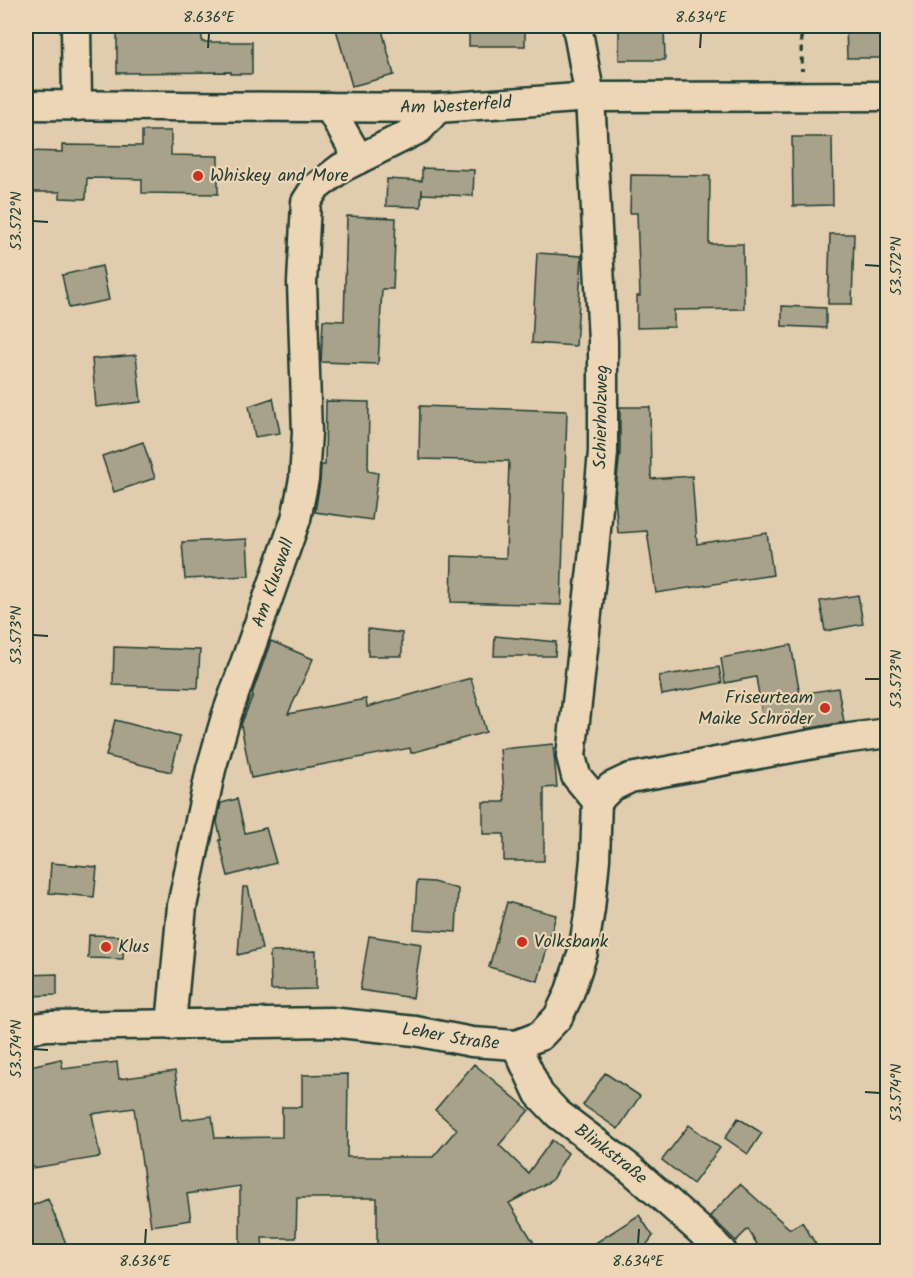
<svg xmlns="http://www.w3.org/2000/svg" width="913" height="1277" font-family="Kalam,sans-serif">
	<rect width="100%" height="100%" fill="#e1cdad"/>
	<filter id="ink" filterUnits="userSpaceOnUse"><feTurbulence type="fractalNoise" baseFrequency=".0167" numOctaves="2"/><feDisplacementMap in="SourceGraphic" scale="12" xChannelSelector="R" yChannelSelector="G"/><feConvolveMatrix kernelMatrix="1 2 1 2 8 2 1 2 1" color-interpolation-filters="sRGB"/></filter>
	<g filter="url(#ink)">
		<path fill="#a8a28a" stroke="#1f3d34" stroke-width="1.5" d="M 117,26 L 202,26 L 202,42 L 252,42 L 252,74 L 231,74 L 231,72 L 117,73 Z
			M 348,26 L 381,26 L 394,75 L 352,86 L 336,29 Z
			M 469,26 L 525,26 L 525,46 L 469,46 Z
			M 619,26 L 664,26 L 665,60 L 619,60 Z
			M 846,26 L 888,26 L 888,58 L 847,58 Z
			M 142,131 L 171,131 L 171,155 L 218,156 L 218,194 L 142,193 L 142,179 L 87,178 L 86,199 L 60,198 L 60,192 L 26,192 L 26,151 L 62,152 L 62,145 L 142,146 Z
			M 792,137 L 832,137 L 833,205 L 793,206 Z
			M 422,168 L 474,170 L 473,196 L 422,194 L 422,189 L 421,207 L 386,206 L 387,179 L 422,181 Z
			M 631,175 L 710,176 L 709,244 L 743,244 L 744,309 L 674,310 L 674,327 L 637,328 L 637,296 L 640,296 L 637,213 L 630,213 Z
			M 347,216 L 396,218 L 393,289 L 382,289 L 378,364 L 321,362 L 323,320 L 344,321 Z
			M 830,234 L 854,234 L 852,304 L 828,304 Z
			M 537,253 L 582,256 L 576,346 L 532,343 Z
			M 102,266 L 109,300 L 69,308 L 62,275 Z
			M 782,306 L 826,308 L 826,328 L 782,326 Z
			M 136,355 L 141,402 L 96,407 L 92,359 Z
			M 273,398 L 280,433 L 255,437 L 249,406 Z
			M 326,401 L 369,402 L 368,471 L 378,473 L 372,520 L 315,512 L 320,482 L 321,465 L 325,465 Z
			M 420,406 L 567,411 L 561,605 L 451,602 L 452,556 L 506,558 L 509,461 L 419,459 Z
			M 620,407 L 650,407 L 651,479 L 692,476 L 697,544 L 767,533 L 773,575 L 656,593 L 647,531 L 618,533 L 615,498 L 620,452 Z
			M 143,442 L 155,478 L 114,492 L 102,456 Z
			M 247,539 L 249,576 L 185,579 L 182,542 Z
			M 858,595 L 863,624 L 825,631 L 820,601 Z
			M 368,629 L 402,633 L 402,656 L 368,656 Z
			M 495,636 L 556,642 L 555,656 L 494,656 Z
			M 271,641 L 313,659 L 288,714 L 366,699 L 367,707 L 471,678 L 486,732 L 411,753 L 410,748 L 251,778 L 241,725 L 253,695 L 252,694 Z
			M 791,645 L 800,694 L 838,688 L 844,722 L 806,729 L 803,714 L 763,721 L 756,677 L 725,683 L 721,658 Z
			M 114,647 L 200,650 L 198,688 L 113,685 Z
			M 719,667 L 722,683 L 662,695 L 659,676 Z
			M 115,720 L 180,737 L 171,772 L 106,756 Z
			M 553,744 L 557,787 L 544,788 L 544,861 L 504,861 L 504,834 L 483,834 L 483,802 L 505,802 L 500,749 Z
			M 237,799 L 245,833 L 266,828 L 276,863 L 228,876 L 219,840 L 221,840 L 217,822 L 221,803 Z
			M 51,863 L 97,867 L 94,897 L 49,893 Z
			M 417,881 L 433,882 L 458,889 L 456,932 L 414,929 Z
			M 243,887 L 248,887 L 262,949 L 238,955 Z
			M 507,902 L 556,915 L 538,981 L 489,967 Z
			M 89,935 L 124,936 L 123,959 L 88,958 Z
			M 369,936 L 421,944 L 413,998 L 360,990 Z
			M 316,951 L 316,989 L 271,990 L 270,952 Z
			M 57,974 L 57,995 L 26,996 L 26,975 Z
			M 61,1059 L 63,1069 L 117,1062 L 119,1079 L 175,1071 L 182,1120 L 212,1116 L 215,1138 L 282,1137 L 282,1107 L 302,1107 L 302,1075 L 348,1074 L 347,1157 L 433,1157 L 457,1129 L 435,1110 L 474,1064 L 529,1110 L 499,1145 L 528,1173 L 552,1140 L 568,1153 L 551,1181 L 509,1203 L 539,1251 L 377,1251 L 377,1198 L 297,1198 L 296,1238 L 262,1238 L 263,1251 L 240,1251 L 240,1186 L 187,1194 L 191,1220 L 151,1226 L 134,1108 L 92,1114 L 100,1157 L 33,1168 L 26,1144 L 26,1136 L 29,1135 L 26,1119 L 26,1067 Z
			M 605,1073 L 640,1096 L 618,1129 L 583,1105 Z
			M 738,1118 L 762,1133 L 748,1154 L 725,1138 Z
			M 689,1125 L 720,1148 L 693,1184 L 662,1160 Z
			M 740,1184 L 790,1229 L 802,1222 L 820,1251 L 761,1251 L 748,1229 L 736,1241 L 710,1216 Z
			M 48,1199 L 69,1251 L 26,1251 L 26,1208 Z
			M 639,1215 L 653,1236 L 642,1251 L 583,1251 Z"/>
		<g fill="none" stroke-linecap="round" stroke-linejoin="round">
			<g stroke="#1f3d34" stroke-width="33">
				<g id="street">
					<path d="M 76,26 L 77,106"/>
					<path d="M 577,26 L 590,97 L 603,341 L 603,452 L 594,551 L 571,756 L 576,776 L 597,801"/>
					<path id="s1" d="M 26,105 L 438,108 L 590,97 L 888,96"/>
					<path d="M 329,107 L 359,159"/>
					<path id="s2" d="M 171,1025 L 182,906 L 211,769 L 226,717 L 296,519 L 304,479 L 307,433 L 302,283 L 306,202 L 315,188 L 341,168 L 419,129 L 438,108"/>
					<path id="s3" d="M 26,1029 L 48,1026 L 330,1022 L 415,1031 L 472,1042 L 516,1045 L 540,1036 L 558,1017 L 569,994 L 583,952 L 590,909 L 595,859 L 597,801 L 611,787 L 630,778 L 835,740 L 888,733"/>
					<path id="s4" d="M 516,1045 L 539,1094 L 558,1114 L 632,1170 L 702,1232 L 722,1252"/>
				</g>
			</g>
			<path stroke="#1f3d34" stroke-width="4" stroke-dasharray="6 4.5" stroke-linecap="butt" d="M 801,26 L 802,71"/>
			<use href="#street" stroke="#edd6b5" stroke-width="28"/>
		</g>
	</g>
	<path fill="none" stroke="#1f3d34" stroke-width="2" d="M 208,48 L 209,33M 700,48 L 701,33M 33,221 L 48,222M 865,265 L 880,266M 33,635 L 48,636M 865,679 L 880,679M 33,1049 L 48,1050M 865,1092 L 880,1093M 145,1244 L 146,1229M 638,1244 L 639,1229"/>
	<g fill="#c8321e" stroke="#edd6b5" stroke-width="2">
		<circle cx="198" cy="176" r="6"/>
		<circle cx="825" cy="708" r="6"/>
		<circle cx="522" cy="942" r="6"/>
		<circle cx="106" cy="947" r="6"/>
	</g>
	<g text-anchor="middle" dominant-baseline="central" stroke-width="4.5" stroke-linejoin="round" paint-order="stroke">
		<g font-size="18" fill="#1f3d34" stroke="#edd6b5">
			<text stroke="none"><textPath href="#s1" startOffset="430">Am Westerfeld</textPath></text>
			<text transform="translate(602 417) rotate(-89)">Schierholzweg</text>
			<text stroke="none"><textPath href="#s2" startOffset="456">Am Kluswall</textPath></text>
			<text stroke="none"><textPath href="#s3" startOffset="426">Leher Straße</textPath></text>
			<text stroke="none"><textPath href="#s4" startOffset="148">Blinkstraße</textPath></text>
		</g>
		<g font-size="18" fill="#1f3d34" stroke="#edd6b5" text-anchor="start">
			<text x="210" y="176">Whiskey and More</text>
			<text x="813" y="698" text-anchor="end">Friseurteam<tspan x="813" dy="21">Maike Schröder</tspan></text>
			<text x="534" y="942">Volksbank</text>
			<text x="118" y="947">Klus</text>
		</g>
	</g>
	<rect width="913" height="1277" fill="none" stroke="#edd6b5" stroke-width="66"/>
	<rect x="33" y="33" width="847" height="1211" fill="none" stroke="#1f3d34" stroke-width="2"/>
	<g font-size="15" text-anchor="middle" fill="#1f3d34">
		<text x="209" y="22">8.636°E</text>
		<text x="701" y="22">8.634°E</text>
		<text transform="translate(16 221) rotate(-90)" y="5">53.572°N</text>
		<text transform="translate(896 266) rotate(-90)" y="5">53.572°N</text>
		<text transform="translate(16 635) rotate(-90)" y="5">53.573°N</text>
		<text transform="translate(896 679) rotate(-90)" y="5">53.573°N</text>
		<text transform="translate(16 1049) rotate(-90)" y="5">53.574°N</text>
		<text transform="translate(896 1093) rotate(-90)" y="5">53.574°N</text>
		<text x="145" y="1266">8.636°E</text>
		<text x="638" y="1266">8.634°E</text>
	</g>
</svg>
